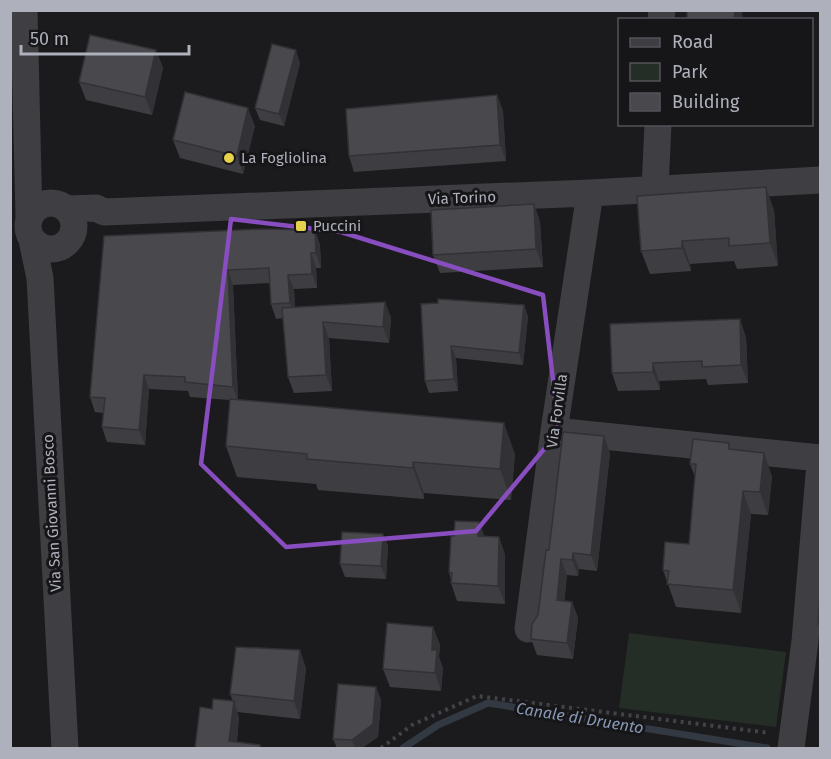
<svg xmlns="http://www.w3.org/2000/svg" width="831" height="759" font-family="'Fira Sans',sans-serif">
	<rect width="100%" height="100%" fill="#1b1b1d"/>
	<path fill="#252d27" d="M 629,633 L 786,652 L 776,727 L 619,708 Z"/>
	<g fill="none" stroke-linecap="round" stroke-linejoin="round">
		<path stroke="#333942" stroke-width="7" d="M 403,748 L 438,725 L 488,703 L 767,748"/>
		<path stroke="#424348" stroke-width="4" stroke-dasharray="3 4.5" stroke-linecap="butt" d="M 381,748 L 412,725 L 477,696 L 770,733"/>
		<path stroke="#3e3e43" stroke-width="27" d="M 24,10 L 29,218
			M 661,20 L 662,10
			M 655,189 L 658,124
			M28 226a23 23 0 1 1 46 0a23 23 0 1 1-46 0Z
			M 67,209 L 96,208 L 104,212 L 590,193 L 820,180
			M 32,240 L 40,278 L 65,748
			M 554,431 L 820,458
			M 528,629 L 554,431 L 590,193
			M 791,748 L 805,641 L 820,463"/>
	</g>
	<path fill="#3e3e42" d="M 156,50 L 163,68 L 152,115 L 86,100 L 79,82 Z
		M 300,63 L 284,126 L 260,120 L 255,108 Z
		M 497,95 L 503,111 L 506,161 L 354,172 L 349,156 Z
		M 255,126 L 243,174 L 180,158 L 173,140 Z
		M 534,204 L 540,222 L 543,267 L 440,273 L 433,255 Z
		M 774,210 L 778,266 L 737,269 L 734,261 L 690,264 L 691,271 L 650,274 L 641,251 Z
		M 315,230 L 320,245 L 321,268 L 316,268 L 317,288 L 294,289 L 295,307 L 385,302 L 391,318 L 389,343 L 329,338 L 332,391 L 294,393 L 288,377 L 283,318 L 276,319 L 271,304 L 270,283 L 233,285 L 238,399 L 515,454 L 511,500 L 424,493 L 424,499 L 318,490 L 316,484 L 237,477 L 226,446 L 230,400 L 190,397 L 188,391 L 149,389 L 145,445 L 107,442 L 102,427 L 103,413 L 95,412 L 90,397 L 104,236 Z
		M 421,304 L 524,305 L 528,317 L 523,365 L 456,358 L 458,391 L 429,393 L 425,381 Z
		M 746,337 L 748,383 L 708,385 L 706,379 L 659,381 L 660,390 L 618,391 L 612,373 Z
		M 729,443 L 732,450 L 772,476 L 768,515 L 751,514 L 741,613 L 676,607 L 663,570 L 689,544 L 695,477 L 690,464 Z
		M 610,453 L 597,571 L 579,569 L 578,576 L 567,575 L 564,601 L 572,602 L 578,618 L 573,659 L 537,655 L 531,639 L 538,615 L 549,550 Z
		M 383,534 L 388,546 L 386,579 L 345,577 L 340,564 Z
		M 485,537 L 499,537 L 505,555 L 505,604 L 457,601 L 451,583 L 451,580 L 449,572 Z
		M 433,627 L 440,645 L 439,657 L 443,668 L 441,691 L 390,687 L 383,669 Z
		M 306,668 L 300,719 L 237,712 L 239,717 L 237,742 L 260,745 L 261,748 L 195,748 L 212,709 L 233,701 L 230,694 Z
		M 376,687 L 381,700 L 378,737 L 362,748 L 337,748 L 333,739 Z"/>
	<path fill="#323236" d="M 735,10 L 742,10 L 743,20 L 734,20 Z
		M 156,50 L 163,68 L 152,115 L 145,97 Z
		M 296,50 L 300,63 L 284,126 L 279,114 Z
		M 497,95 L 503,111 L 506,161 L 500,145 Z
		M 248,108 L 255,126 L 243,174 L 237,156 Z
		M 766,187 L 774,210 L 778,266 L 770,243 Z
		M 534,204 L 540,222 L 543,267 L 536,249 Z
		M 315,230 L 320,245 L 321,268 L 316,253 Z
		M 682,241 L 690,264 L 691,271 L 682,248 Z
		M 311,253 L 316,268 L 317,288 L 312,274 Z
		M 228,270 L 233,285 L 238,401 L 233,387 Z
		M 288,275 L 294,289 L 296,317 L 290,303 Z
		M 385,302 L 391,318 L 389,343 L 383,327 Z
		M 524,305 L 528,317 L 523,365 L 519,353 Z
		M 740,319 L 746,337 L 748,383 L 741,365 Z
		M 323,322 L 329,338 L 332,391 L 326,375 Z
		M 451,346 L 456,358 L 458,391 L 454,379 Z
		M 653,363 L 659,381 L 660,390 L 653,372 Z
		M 144,375 L 149,389 L 145,445 L 139,430 Z
		M 504,423 L 515,454 L 511,500 L 500,469 Z
		M 604,436 L 610,453 L 597,571 L 591,555 Z
		M 764,453 L 772,476 L 768,515 L 760,492 Z
		M 413,462 L 424,493 L 424,499 L 413,468 Z
		M 743,491 L 751,514 L 741,613 L 733,590 Z
		M 479,522 L 486,540 L 478,536 Z
		M 383,534 L 388,546 L 386,579 L 381,566 Z
		M 499,537 L 505,555 L 505,604 L 498,586 Z
		M 573,553 L 579,569 L 578,576 L 572,560 Z
		M 561,559 L 567,575 L 563,617 L 557,600 Z
		M 572,602 L 578,618 L 573,659 L 567,643 Z
		M 433,627 L 440,645 L 439,657 L 443,668 L 441,691 L 435,673 L 432,650 Z
		M 300,650 L 306,668 L 300,719 L 294,701 Z
		M 376,687 L 381,700 L 378,737 L 362,748 L 355,748 L 352,740 Z
		M 234,701 L 239,717 L 236,748 L 229,741 Z"/>
	<path fill="#48484d" stroke="#323236" stroke-width="1.5" d="M 687,10 L 735,10 L 734,20 L 687,20 Z
		M 90,35 L 156,50 L 145,97 L 79,82 Z
		M 272,44 L 296,50 L 279,114 L 255,108 Z
		M 185,92 L 248,108 L 237,156 L 173,140 Z
		M 497,95 L 500,145 L 349,156 L 346,109 Z
		M 766,187 L 770,243 L 729,246 L 729,238 L 682,241 L 682,248 L 641,251 L 637,196 Z
		M 534,204 L 536,249 L 433,255 L 431,210 Z
		M 264,229 L 315,230 L 316,253 L 311,253 L 312,274 L 288,275 L 290,303 L 271,304 L 269,268 L 228,270 L 233,387 L 185,382 L 185,377 L 144,375 L 139,430 L 102,427 L 105,398 L 90,397 L 104,236 Z
		M 438,299 L 524,305 L 519,353 L 451,346 L 454,379 L 425,381 L 421,304 L 438,303 Z
		M 385,302 L 383,327 L 323,322 L 326,375 L 288,377 L 282,308 Z
		M 740,319 L 741,365 L 702,367 L 702,361 L 653,363 L 653,372 L 612,373 L 610,324 Z
		M 230,399 L 504,423 L 500,469 L 413,462 L 413,468 L 307,459 L 307,454 L 226,446 Z
		M 563,432 L 604,436 L 591,555 L 573,553 L 572,560 L 561,559 L 557,600 L 572,602 L 567,643 L 531,639 L 532,624 L 538,615 L 546,550 L 549,550 Z
		M 693,439 L 729,443 L 729,449 L 764,453 L 760,492 L 743,491 L 733,590 L 667,584 L 669,571 L 663,570 L 665,542 L 689,544 L 696,464 L 690,464 Z
		M 455,521 L 479,522 L 478,536 L 499,537 L 498,586 L 451,583 L 452,573 L 449,572 L 451,536 L 454,536 Z
		M 342,532 L 383,534 L 381,566 L 340,564 Z
		M 820,594 L 820,624 L 818,624 Z
		M 387,623 L 433,627 L 432,650 L 437,650 L 435,673 L 383,669 Z
		M 236,647 L 300,650 L 294,701 L 230,694 Z
		M 338,684 L 376,687 L 373,724 L 352,740 L 333,739 Z
		M 213,699 L 234,701 L 229,741 L 260,745 L 260,748 L 195,748 L 200,707 L 212,709 Z"/>
	<path fill="none" stroke="#884dbe" stroke-width="4.5" stroke-linejoin="round" d="M 231,219 L 341,232 L 543,295 L 559,431 L 476,531 L 286,547 L 201,464 Z"/>
	<g fill="#e5d14a" stroke="#161618" stroke-width="2">
		<circle cx="229" cy="158" r="6"/>
		<rect x="295" y="220" width="12" height="12" rx="3"/>
	</g>
	<g text-anchor="middle" dominant-baseline="central" stroke-width="6" stroke-linejoin="round" paint-order="stroke">
		<g font-size="15" fill="#aeb0bb" stroke="#161618" text-anchor="start">
			<text x="241" y="158">La Fogliolina</text>
			<text x="313" y="226">Puccini</text>
		</g>
		<g font-size="15" fill="#aeb0bb" stroke="#161618">
			<text transform="translate(462 198) rotate(-2)">Via Torino</text>
			<text transform="translate(557 411) rotate(-82)">Via Forvilla</text>
			<text transform="translate(52 513) rotate(-93)">Via San Giovanni Bosco</text>
		</g>
		<g font-size="16" font-style="italic" fill="#8897b3" stroke="#161618">
			<text transform="translate(580 718) rotate(9)">Canale di Druento</text>
		</g>
	</g>
	<rect width="831" height="759" fill="none" stroke="#aeb0bb" stroke-width="24"/>
	<rect x="618" y="18" width="195" height="108" fill="#161618" stroke="#535459" stroke-width="1.5"/>
	<rect x="630" y="38" width="30" height="9" fill="#3e3e43" stroke="#535459" stroke-width="1.5"/>
	<text x="672" y="48" font-size="18" fill="#aeb0bb">Road</text>
	<rect x="630" y="63" width="30" height="18" fill="#252d27" stroke="#535459" stroke-width="1.5"/>
	<text x="672" y="78" font-size="18" fill="#aeb0bb">Park</text>
	<rect x="630" y="93" width="30" height="18" fill="#48484d" stroke="#535459" stroke-width="1.5"/>
	<text x="672" y="108" font-size="18" fill="#aeb0bb">Building</text>
	<path d="M21 45v9h168v-9" fill="none" stroke="#aeb0bb" stroke-width="3"/>
	<text x="30" y="45" font-size="18" fill="#aeb0bb" stroke="#161618" stroke-width="4.5" paint-order="stroke">50 m</text>
</svg>
